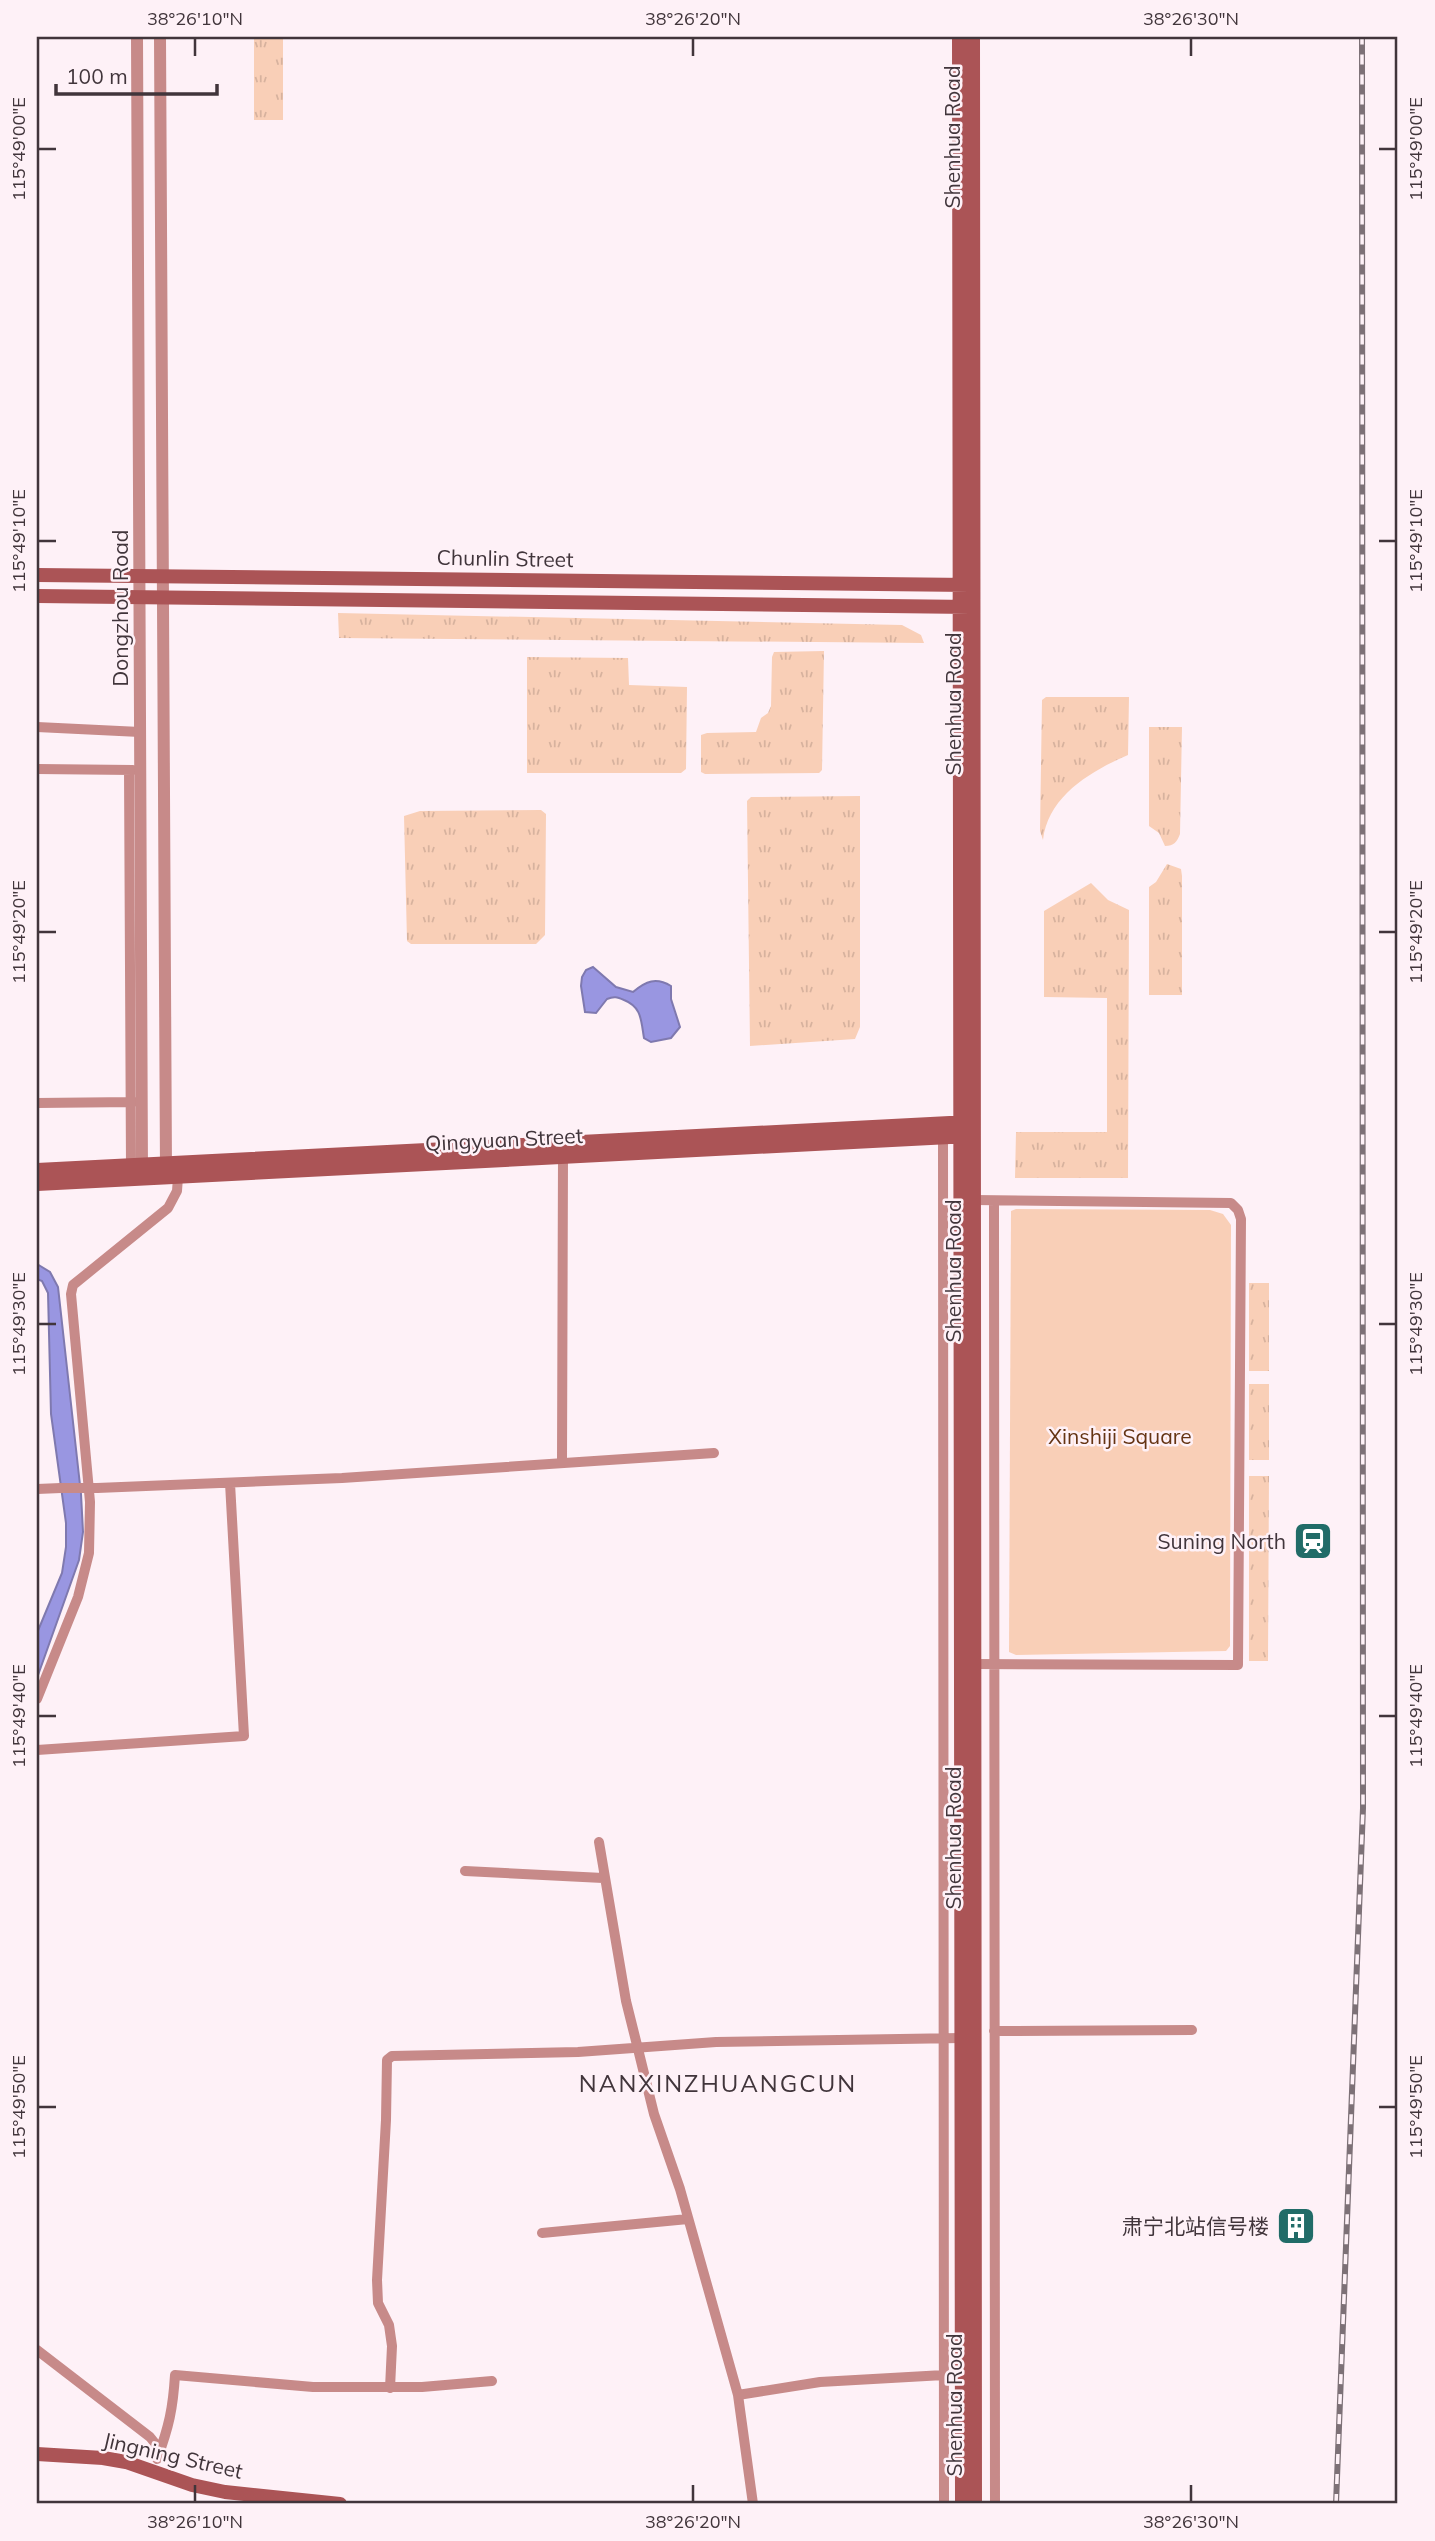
<svg xmlns="http://www.w3.org/2000/svg" width="1435" height="2541" font-family="Mulish,'Noto Sans SC',sans-serif">
	<defs>
		<pattern id="grass-tufts" width="24" height="20" patternUnits="userSpaceOnUse" patternTransform="scale(1.75)"><rect width="24" height="20" fill="#f9cfb7"/><path d="M3 7l-1-3M5 7V3M7 7l1-3M15 17l-1-3M17 17v-4M19 17l1-3" fill="none" stroke="#d7b29e"/></pattern>
	</defs>
	<rect width="100%" height="100%" fill="#fef1f7"/>
	<path fill="url(#grass-tufts)" d="M 254,37 L 283,37 L 283,120 L 254,120 Z
		M 338,613 L 902,625 L 921,635 L 924,643 L 339,638 Z
		M 824,651 L 822,770 L 819,773 L 705,774 L 701,772 L 701,735 L 707,733 L 756,732 L 761,718 L 768,713 L 771,706 L 772,657 L 774,652 Z
		M 527,657 L 628,658 L 629,685 L 687,687 L 686,769 L 681,773 L 527,773 Z
		M 1046,697 L 1129,697 L 1128,755 C 1091,771 1048,796 1043,840 L 1040,831 L 1042,700 Z
		M 1149,727 L 1182,727 L 1180,834 C 1177,842 1174,846 1165,846 L 1159,833 L 1149,826 Z
		M 860,796 L 860,1027 L 855,1039 L 750,1046 L 747,801 L 751,797 Z
		M 541,810 L 546,814 L 545,935 L 536,944 L 411,944 L 407,941 L 404,816 L 420,811 Z
		M 1167,864 L 1181,869 L 1182,876 L 1182,995 L 1149,995 L 1149,887 L 1156,882 Z
		M 1091,883 L 1108,900 L 1129,910 L 1128,1178 L 1015,1178 L 1016,1132 L 1107,1132 L 1107,998 L 1044,997 L 1044,911 Z
		M 1249,1283 L 1269,1283 L 1269,1371 L 1249,1371 Z
		M 1249,1384 L 1269,1384 L 1269,1460 L 1249,1460 Z
		M 1249,1476 L 1269,1476 L 1268,1661 L 1249,1661 Z"/>
	<path fill="#f9cfb7" d="M 1016,1209 L 1210,1210 L 1223,1214 L 1231,1225 L 1230,1646 L 1226,1651 L 1016,1655 L 1009,1652 L 1011,1211 Z"/>
	<path fill="#9996e1" stroke="#7f79af" stroke-width="2" d="M 593,967 L 616,987 L 633,992 C 646,981 656,977 671,986 L 671,999 L 680,1027 L 671,1038 L 651,1042 L 644,1038 C 641,1021 642,1007 624,1000 C 617,997 614,996 607,999 L 596,1013 L 585,1012 L 581,986 L 582,977 L 586,970 Z
		M 37,1264 L 50,1272 L 58,1287 L 81,1494 L 83,1532 L 79,1560 L 37,1678 L 37,1633 L 62,1573 L 66,1547 L 66,1523 L 51,1414 L 48,1293 L 42,1281 L 37,1279 Z"/>
	<g fill="none" stroke-linecap="round" stroke-linejoin="round">
		<path stroke="#c78a89" stroke-width="10" d="M 37,727 L 140,732
			M 37,769 L 133,770
			M 129,770 L 131,1166
			M 37,1103 L 134,1102
			M 943,1138 L 944,2504
			M 974,1200 L 1231,1203 L 1238,1210 L 1241,1219 L 1238,1665 L 974,1664
			M 994,1201 L 995,2504
			M 562,1463 L 563,1157
			M 97,1488 L 342,1478 L 714,1453
			M 37,1489 L 61,1488
			M 37,1699 L 78,1597 L 89,1553 L 90,1502 L 71,1294 L 73,1285 L 168,1208 L 177,1191 L 178,1177
			M 37,1750 L 244,1736 L 230,1483
			M 599,1842 L 626,2001 L 638,2049 L 654,2114 L 680,2189 L 738,2395 L 753,2504
			M 465,1871 L 603,1878
			M 994,2031 L 1192,2030
			M 542,2233 L 688,2219
			M 37,2350 L 150,2437 L 158,2447 L 157,2456
			M 390,2388 L 392,2346 L 389,2325 L 378,2303 L 377,2280 L 386,2120 L 387,2060 L 392,2056 L 578,2052 L 716,2042 L 961,2038
			M 738,2395 L 820,2382 L 944,2375
			M 157,2459 C 169,2427 173,2408 175,2375 L 313,2387 L 422,2387 L 492,2381"/>
		<path stroke="#c78a89" stroke-width="12" d="M 137,37 L 142,1174
			M 160,37 L 166,1170"/>
		<path stroke="#ab5456" stroke-width="14" d="M 959,37 L 962,2504
			M 973,37 L 975,2504
			M 37,575 L 969,585
			M 37,596 L 970,607
			M 37,1170 L 969,1122
			M 37,1184 L 969,1136
			M 37,2454 L 103,2458 L 126,2462 L 192,2485 L 225,2492 L 340,2504"/>
		<g stroke="#7d7177" stroke-width="6">
			<path id="rail" d="M 1336,2504 L 1363,1808 L 1362,37"/>
		</g>
		<use href="#rail" stroke="#fef1f7" stroke-width="3.5" stroke-dasharray="10" stroke-linecap="butt"/>
		<path stroke="#c78a89" stroke-width="10" d="M 61,1488 L 97,1488"/>
	</g>
	<path fill="none" stroke="#41353b" stroke-width="2.5" d="M 195,38 L 195,56M 693,38 L 693,56M 1191,38 L 1191,56M 38,149 L 56,149M 1379,149 L 1396,149M 38,541 L 56,541M 1379,541 L 1396,541M 38,932 L 56,932M 1379,932 L 1396,932M 38,1324 L 56,1324M 1379,1324 L 1396,1324M 38,1716 L 56,1716M 1379,1716 L 1396,1716M 38,2107 L 56,2107M 1379,2107 L 1396,2107M 195,2485 L 195,2502M 693,2485 L 693,2502M 1191,2485 L 1191,2502"/>
	<defs>
		<g id="station-square" transform="scale(2.0125)"><rect x="-9" y="-9" width="18" height="18" rx="4" fill="#216c68" stroke="#fef1f7"/><path d="M-3-6H3Q5-6 5-4V2Q5 4 3 4L4.5 6H3L1.5 4h-3L-3 6H-4.5L-3 4Q-5 4-5 2V-4Q-5-6-3-6ZM-3.5-4v3h7v-3ZM-3.5 1v1.5H-2V1ZM2 1v1.5H3.5V1Z" fill="#fff"/></g>
		<g id="building-square" transform="scale(2.0125)"><rect x="-9" y="-9" width="18" height="18" rx="4" fill="#216c68" stroke="#fef1f7"/><path d="M-4-6H4V6H1V3H-1V6H-4ZM-2.5-4.3h1.7v1.8h-1.7ZM.8-4.3h1.7v1.8H.8ZM-2.5-1h1.7V.8h-1.7ZM.8-1h1.7V.8H.8Z" fill="#fff"/></g>
	</defs>
	<g fill-rule="evenodd">
		<use href="#station-square" x="1313" y="1541"/>
		<use href="#building-square" x="1296" y="2226"/>
	</g>
	<g text-anchor="middle" dominant-baseline="central" stroke-width="5" stroke-linejoin="round" paint-order="stroke">
		<g font-size="21" fill="#41353b" stroke="#fef1f7">
			<text transform="translate(952 137) rotate(-90)">Shenhua Road</text>
			<text transform="translate(505 558) rotate(1)">Chunlin Street</text>
			<text transform="translate(120 608) rotate(-90)">Dongzhou Road</text>
			<text transform="translate(953 704) rotate(-90)">Shenhua Road</text>
			<text transform="translate(504 1139) rotate(-3)">Qingyuan Street</text>
			<text transform="translate(953 1271) rotate(-90)">Shenhua Road</text>
			<text transform="translate(953 1838) rotate(-90)">Shenhua Road</text>
			<text transform="translate(954 2405) rotate(-90)">Shenhua Road</text>
			<text transform="translate(173 2455) rotate(13)">Jingning Street</text>
		</g>
		<g font-size="21" fill="#653413" stroke="#fef1f7">
			<text x="1120" y="1436">Xinshiji Square</text>
		</g>
		<g font-size="21" fill="#41353b" stroke="#fef1f7" text-anchor="end">
			<text x="1286" y="1541">Suning North</text>
			<text x="1269" y="2226">肃宁北站信号楼</text>
		</g>
		<g font-size="24" letter-spacing="2" fill="#41353b" stroke="#fef1f7">
			<text x="718" y="2083">NANXINZHUANGCUN</text>
		</g>
	</g>
	<rect width="1435" height="2541" fill="none" stroke="#fef1f7" stroke-width="77"/>
	<path d="M56 84v10h161v-10" fill="none" stroke="#41353b" stroke-width="3.5"/>
	<text x="66" y="84" font-size="21" fill="#41353b" stroke="#fef1f7" stroke-width="5" paint-order="stroke">100 m</text>
	<rect x="38" y="38" width="1358" height="2464" fill="none" stroke="#41353b" stroke-width="2.5"/>
	<g font-size="18" text-anchor="middle" fill="#41353b">
		<text x="195" y="25">38°26'10"N</text>
		<text x="693" y="25">38°26'20"N</text>
		<text x="1191" y="25">38°26'30"N</text>
		<text transform="translate(1416 149) rotate(-90)" y="6">115°49'00"E</text>
		<text transform="translate(19 149) rotate(-90)" y="6">115°49'00"E</text>
		<text transform="translate(19 541) rotate(-90)" y="6">115°49'10"E</text>
		<text transform="translate(1416 541) rotate(-90)" y="6">115°49'10"E</text>
		<text transform="translate(19 932) rotate(-90)" y="6">115°49'20"E</text>
		<text transform="translate(1416 932) rotate(-90)" y="6">115°49'20"E</text>
		<text transform="translate(1416 1324) rotate(-90)" y="6">115°49'30"E</text>
		<text transform="translate(19 1324) rotate(-90)" y="6">115°49'30"E</text>
		<text transform="translate(1416 1716) rotate(-90)" y="6">115°49'40"E</text>
		<text transform="translate(19 1716) rotate(-90)" y="6">115°49'40"E</text>
		<text transform="translate(1416 2107) rotate(-90)" y="6">115°49'50"E</text>
		<text transform="translate(19 2107) rotate(-90)" y="6">115°49'50"E</text>
		<text x="195" y="2528">38°26'10"N</text>
		<text x="693" y="2528">38°26'20"N</text>
		<text x="1191" y="2528">38°26'30"N</text>
	</g>
</svg>
